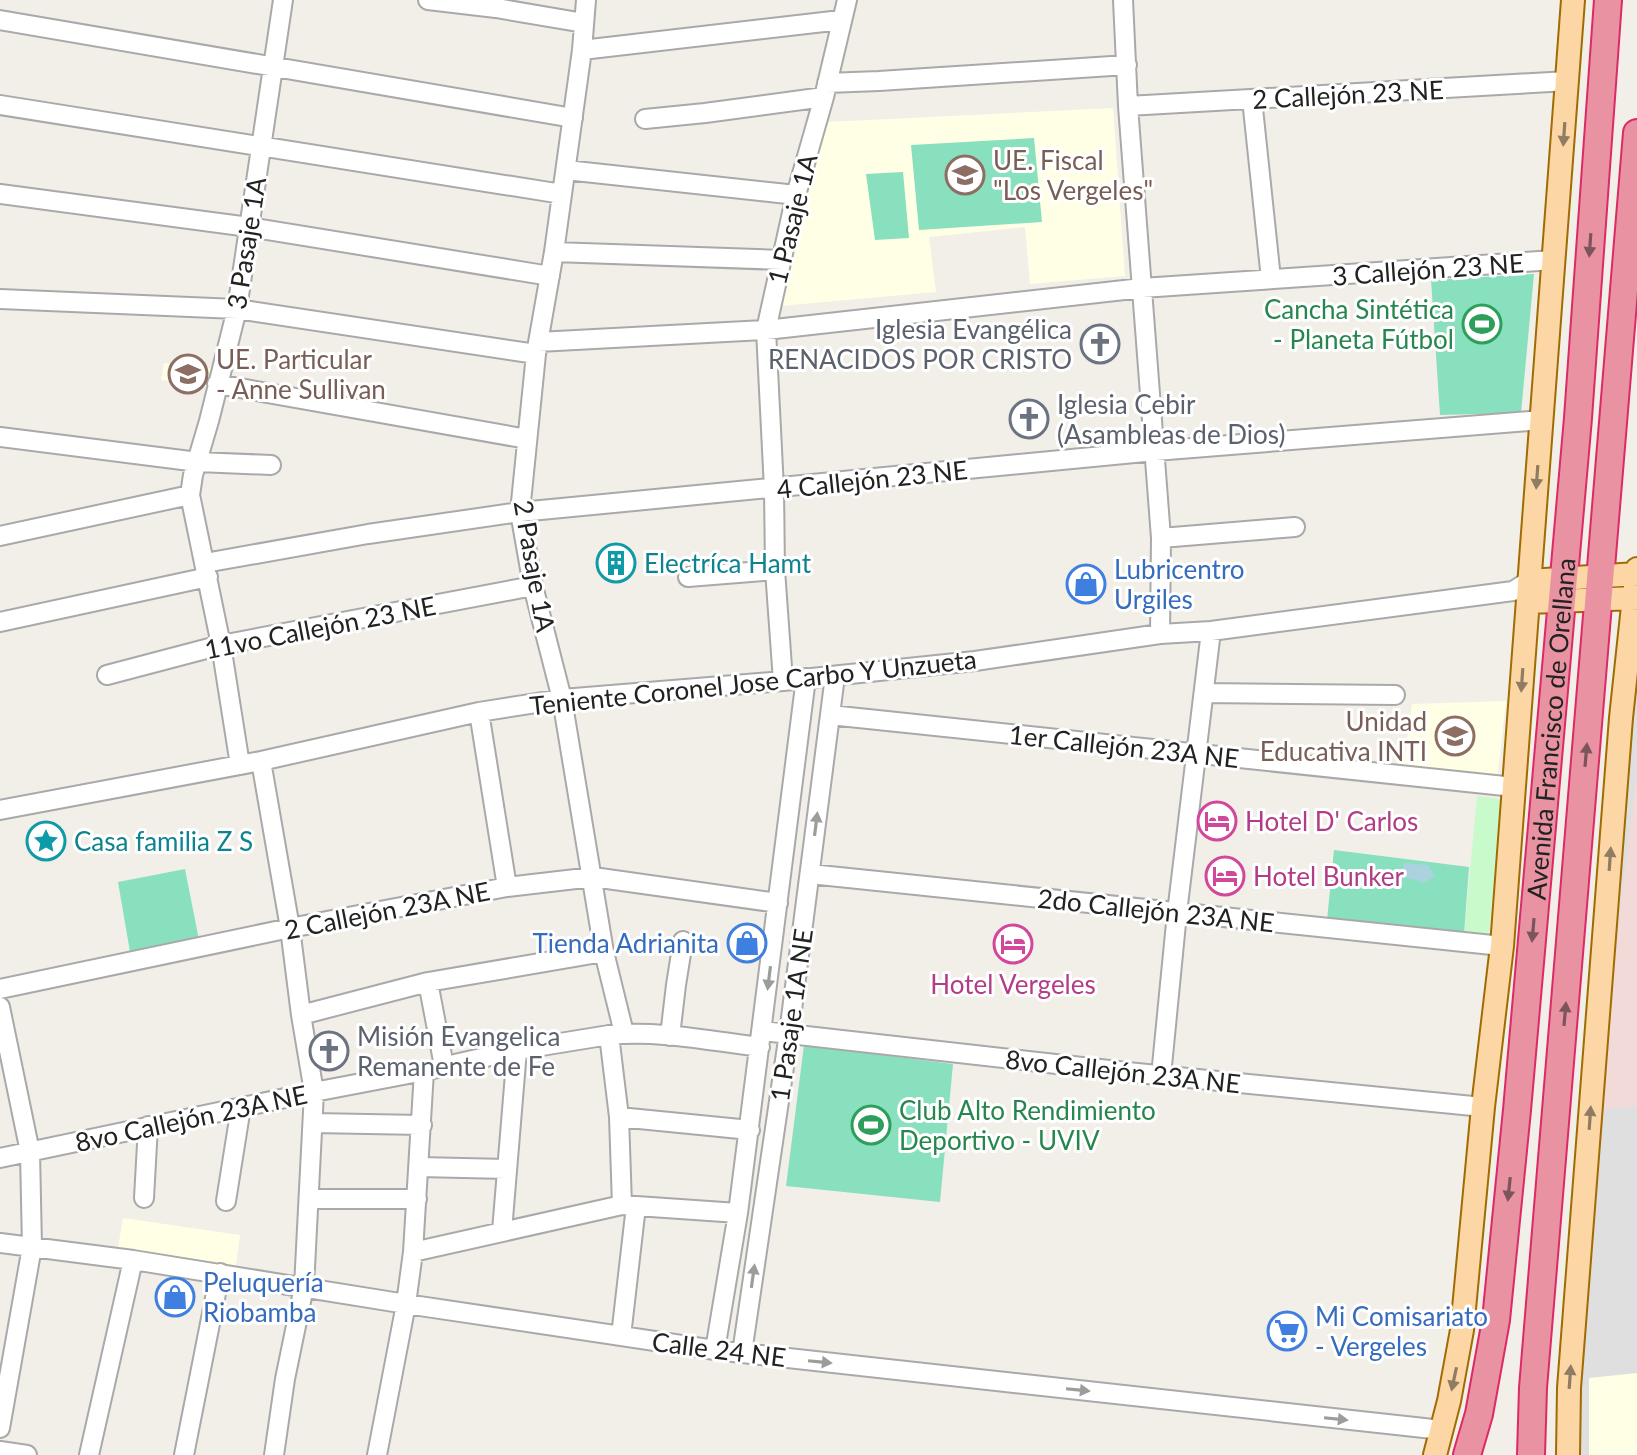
<svg xmlns="http://www.w3.org/2000/svg" width="1637" height="1455" font-family="Lato,sans-serif">
	<rect width="100%" height="100%" fill="#f2efe9"/>
	<path fill="#e0dfdf" d="M 1637,691 L 1637,1455 L 1574,1455 L 1623,721 Z"/>
	<path fill="#f2dad9" d="M 1637,773 L 1637,1106 L 1597,1110 L 1622,897 Z"/>
	<path fill="#ffffe5" d="M 1113,108 L 1125,276 L 1030,284 L 1025,227 L 929,237 L 936,292 L 780,306 L 826,122 Z
		M 164,363 L 215,369 L 211,387 L 161,380 Z
		M 1506,701 L 1497,781 L 1403,768 L 1412,704 Z
		M 123,1218 L 240,1235 L 236,1265 L 118,1248 Z
		M 1637,1373 L 1637,1455 L 1589,1455 L 1589,1378 Z"/>
	<path fill="#c8facc" d="M 1477,796 L 1500,799 L 1489,936 L 1464,935 Z"/>
	<path fill="#88e0be" d="M 1034,138 L 1042,222 L 919,230 L 911,145 Z
		M 903,172 L 909,238 L 875,240 L 866,174 Z
		M 1534,274 L 1521,413 L 1440,415 L 1431,280 Z
		M 1334,850 L 1469,867 L 1464,934 L 1327,920 Z
		M 185,869 L 199,940 L 130,952 L 118,882 Z
		M 804,1045 L 953,1064 L 940,1202 L 786,1186 Z"/>
	<path fill="#aad3df" d="M 1404,863 L 1428,865 L 1435,876 L 1422,884 L 1421,881 L 1401,877 Z"/>
	<g fill="none" stroke-linecap="round" stroke-linejoin="round">
		<g stroke="#a9a9a9" stroke-width="22">
			<path id="minor" d="M 428,0 L 496,8 L 584,23
				M 586,0 L 582,50 L 554,252 L 536,354 L 520,512 L 533,586 L 562,699 L 604,952 L 624,1033
				M 1123,0 L 1128,106 L 1161,538 L 1160,634
				M 0,20 L 573,118
				M 582,50 L 841,20
				M 827,83 L 879,81 L 1127,65
				M 1252,99 L 1271,279
				M 0,105 L 562,194
				M 1128,106 L 1568,81
				M 645,119 L 705,113 L 824,97
				M 566,170 L 796,195
				M 0,194 L 249,227 L 550,276
				M 554,252 L 782,260
				M 0,299 L 237,309 L 536,354
				M 538,342 L 766,330 L 1142,288 L 1554,260
				M 217,384 L 527,439
				M 0,437 L 198,462 L 271,465
				M 0,536 L 190,495
				M 1161,538 L 1295,527
				M 205,563 L 368,534 L 520,512 L 1155,451 L 1542,420
				M 688,577 L 775,570
				M 0,622 L 208,577
				M 107,675 L 221,645 L 533,586
				M 783,681 L 775,570 L 774,489 L 766,330 L 796,195 L 824,97 L 847,0
				M 1204,693 L 1395,695
				M 479,712 L 507,887
				M 830,715 L 1514,787
				M 261,761 L 290,928 L 301,1015 L 314,1092 L 304,1287 L 285,1379 L 274,1455
				M 240,765 L 221,645 L 190,495 L 193,475 L 209,421 L 237,309 L 283,0
				M 0,810 L 261,761 L 479,712 L 562,699 L 783,681 L 975,661 L 1160,634 L 1211,631 L 1513,591 L 1529,581
				M 810,874 L 1502,946
				M 428,982 L 444,1066
				M 0,989 L 290,928 L 507,887 L 593,877 L 778,903
				M 0,1007 L 30,1152 L 32,1247 L 0,1428
				M 301,1015 L 428,982 L 604,952
				M 762,1031 L 1127,1072 L 1483,1107
				M 609,1035 L 619,1117 L 622,1205
				M 670,1036 L 676,985 L 683,941
				M 1161,1076 L 1177,913 L 1211,631
				M 619,1117 L 750,1130
				M 313,1123 L 422,1125
				M 0,1158 L 314,1092 L 424,1071 L 517,1050 L 609,1035 C 659,1030 711,1041 760,1047
				M 419,1167 L 507,1169
				M 144,1198 L 148,1126
				M 310,1199 L 417,1199
				M 226,1201 L 241,1107
				M 502,1231 L 517,1050
				M 0,1243 L 133,1260 L 406,1304 L 715,1350 L 1442,1430
				M 413,1252 L 424,1071
				M 621,1336 L 636,1206
				M 715,1350 L 738,1213 L 806,678
				M 742,1353 L 789,1033 L 835,676
				M 0,1451 L 27,1455
				M 89,1455 L 133,1260
				M 184,1455 L 220,1273
				M 377,1455 L 406,1304 L 413,1252 L 622,1205 L 738,1213"/>
		</g>
		<g stroke="#a06b00" stroke-width="26">
			<path id="major" d="M 1529,581 L 1637,574
				M 1528,602 L 1637,598
				M 1435,1455 L 1449,1401 L 1462,1330 L 1483,1107 L 1502,946 L 1573,0
				M 1568,1455 L 1569,1388 L 1621,718 L 1637,569"/>
		</g>
		<g stroke="#dc2a67" stroke-width="30">
			<g id="highway">
				<path id="s1" d="M 1467,1455 L 1479,1414 L 1496,1320 L 1517,1110 L 1578,418 L 1608,0"/>
				<path d="M 1531,1455 L 1533,1388 L 1637,133"/>
			</g>
		</g>
		<use href="#minor" stroke="#fff" stroke-width="18"/>
		<use href="#major" stroke="#fcd6a4" stroke-width="22"/>
		<use href="#highway" stroke="#e892a2" stroke-width="26"/>
	</g>
	<defs><path id="oneway-solid" d="M-6-.8H1V-3.2L6.5 0L1 3.2V.8H-6Z" transform="scale(2)"/></defs>
	<g fill="#8f7c63">
		<use href="#oneway-solid" transform="translate(1564 134) rotate(94)"/>
		<use href="#oneway-solid" transform="translate(1537 477) rotate(94)"/>
		<use href="#oneway-solid" transform="translate(1522 680) rotate(94)"/>
		<use href="#oneway-solid" transform="translate(1610 859) rotate(-86)"/>
		<use href="#oneway-solid" transform="translate(1590 1118) rotate(-86)"/>
		<use href="#oneway-solid" transform="translate(1570 1377) rotate(-86)"/>
		<use href="#oneway-solid" transform="translate(1454 1379) rotate(102)"/>
	</g>
	<g fill="#7b545c">
		<use href="#oneway-solid" transform="translate(1590 245) rotate(94)"/>
		<use href="#oneway-solid" transform="translate(1586 755) rotate(-85)"/>
		<use href="#oneway-solid" transform="translate(1533 930) rotate(95)"/>
		<use href="#oneway-solid" transform="translate(1565 1014) rotate(-85)"/>
		<use href="#oneway-solid" transform="translate(1509 1189) rotate(96)"/>
	</g>
	<g fill="#9c9c9c">
		<use href="#oneway-solid" transform="translate(816 824) rotate(-83)"/>
		<use href="#oneway-solid" transform="translate(769 978) rotate(97)"/>
		<use href="#oneway-solid" transform="translate(753 1276) rotate(-82)"/>
		<use href="#oneway-solid" transform="translate(820 1362) rotate(6)"/>
		<use href="#oneway-solid" transform="translate(1078 1390) rotate(6)"/>
		<use href="#oneway-solid" transform="translate(1336 1419) rotate(6)"/>
	</g>
	<defs>
		<g id="school-ring" transform="scale(2)"><circle r="9.5" fill="#fff" stroke="#8d6e63" stroke-width="1.5"/><path d="M0-5L7-2L0 1L-7-2ZM-4 1L0 2.5L4 1V4Q0 6-4 4Z" fill="#8d6e63"/></g>
		<g id="stadium-ring" transform="scale(2)"><circle r="9.5" fill="#fff" stroke="#2e9e5b" stroke-width="1.5"/><path d="M0-5a6.5 5 0 1 0 0 10a6.5 5 0 1 0 0-10ZM-3.5-1.8h7v3.6h-7Z" fill="#2e9e5b"/></g>
		<g id="church-ring" transform="scale(2)"><circle r="9.5" fill="#fff" stroke="#6b7280" stroke-width="1.5"/><path d="M-1.2-6h2.4v3.5h3.3v2.4h-3.3V6h-2.4V-.1h-3.3v-2.4h3.3Z" fill="#6b7280"/></g>
		<g id="building-ring" transform="scale(2)"><circle r="9.5" fill="#fff" stroke="#0f9aa8" stroke-width="1.5"/><path d="M-4-6H4V6H1V3H-1V6H-4ZM-2.5-4.3h1.7v1.8h-1.7ZM.8-4.3h1.7v1.8H.8ZM-2.5-1h1.7V.8h-1.7ZM.8-1h1.7V.8H.8Z" fill="#0f9aa8"/></g>
		<g id="shop-ring" transform="scale(2)"><circle r="9.5" fill="#fff" stroke="#3f7fe0" stroke-width="1.5"/><path d="M-5-2.5h2.3a2.7 3.5 0 0 1 5.4 0H5L5.5 6h-11ZM-1.5-2.5h3a1.5 2.3 0 0 0-3 0Z" fill="#3f7fe0"/></g>
		<g id="hotel-ring" transform="scale(2)"><circle r="9.5" fill="#fff" stroke="#d1479c" stroke-width="1.5"/><path d="M-6-4.5h1.5V1H6V5H4.5V3h-9V5H-6ZM-4 0a1.8 1.8 0 1 1 3.6 0ZM.5 0V-2.5h3Q6-2.5 6 0Z" fill="#d1479c"/></g>
		<g id="sight-ring" transform="scale(2)"><circle r="9.5" fill="#fff" stroke="#0f9aa8" stroke-width="1.5"/><path d="M0-6L1.8-2.2L6-1.7L2.9 1.2L3.7 5.4L0 3.3L-3.7 5.4L-2.9 1.2L-6-1.7L-1.8-2.2Z" fill="#0f9aa8"/></g>
		<g id="supermarket-ring" transform="scale(2)"><circle r="9.5" fill="#fff" stroke="#3f7fe0" stroke-width="1.5"/><path d="M-6-5.5h2.5l.6 2H6L4.5 2H-2.5L-4.4-4H-6ZM-1.5 3.2a1.3 1.3 0 1 0 .1 0ZM3 3.2a1.3 1.3 0 1 0 .1 0Z" fill="#3f7fe0"/></g>
	</defs>
	<g fill-rule="evenodd">
		<use href="#school-ring" x="965" y="175"/>
		<use href="#stadium-ring" x="1482" y="324"/>
		<use href="#church-ring" x="1100" y="344"/>
		<use href="#school-ring" x="188" y="374"/>
		<use href="#church-ring" x="1029" y="419"/>
		<use href="#building-ring" x="616" y="563"/>
		<use href="#shop-ring" x="1086" y="584"/>
		<use href="#school-ring" x="1455" y="736"/>
		<use href="#hotel-ring" x="1217" y="821"/>
		<use href="#sight-ring" x="46" y="841"/>
		<use href="#hotel-ring" x="1225" y="876"/>
		<use href="#shop-ring" x="747" y="943"/>
		<use href="#hotel-ring" x="1013" y="944"/>
		<use href="#church-ring" x="329" y="1051"/>
		<use href="#stadium-ring" x="871" y="1125"/>
		<use href="#shop-ring" x="175" y="1297"/>
		<use href="#supermarket-ring" x="1287" y="1331"/>
	</g>
	<g text-anchor="middle" dominant-baseline="central" stroke-width="6" stroke-linejoin="round" paint-order="stroke">
		<g font-size="26" fill="#222" stroke="#fff">
			<text transform="translate(1348 94) rotate(-3)">2 Callejón 23 NE</text>
			<text transform="translate(792 219) rotate(-76)">1 Pasaje 1A</text>
			<text transform="translate(246 243) rotate(-81)">3 Pasaje 1A</text>
			<text transform="translate(1428 269) rotate(-4)">3 Callejón 23 NE</text>
			<text transform="translate(872 479) rotate(-6)">4 Callejón 23 NE</text>
			<text transform="translate(535 566) rotate(80)">2 Pasaje 1A</text>
			<text transform="translate(320 627) rotate(-11)">11vo Callejón 23 NE</text>
			<text transform="translate(753 682) rotate(-6)">Teniente Coronel Jose Carbo Y Unzueta</text>
			<text stroke="none"><textPath href="#s1" startOffset="732">Avenida Francisco de Orellana</textPath></text>
			<text transform="translate(1124 746) rotate(6)">1er Callejón 23A NE</text>
			<text transform="translate(387 910) rotate(-11)">2 Callejón 23A NE</text>
			<text transform="translate(1156 910) rotate(6)">2do Callejón 23A NE</text>
			<text transform="translate(791 1015) rotate(-82)">1 Pasaje 1A NE</text>
			<text transform="translate(1123 1071) rotate(6)">8vo Callejón 23A NE</text>
			<text transform="translate(191 1118) rotate(-12)">8vo Callejón 23A NE</text>
			<text transform="translate(719 1349) rotate(7)">Calle 24 NE</text>
		</g>
		<g font-size="26" fill="#785e54" stroke="#fff" text-anchor="start">
			<text x="993" y="160">UE. Fiscal<tspan x="993" dy="30">"Los Vergeles"</tspan></text>
			<text x="216" y="359">UE. Particular<tspan x="216" dy="30">- Anne Sullivan</tspan></text>
			<text x="1427" y="721" text-anchor="end">Unidad<tspan x="1427" dy="30">Educativa INTI</tspan></text>
		</g>
		<g font-size="26" fill="#27864d" stroke="#fff" text-anchor="end">
			<text x="1454" y="309">Cancha Sintética<tspan x="1454" dy="30">- Planeta Fútbol</tspan></text>
			<text x="899" y="1110" text-anchor="start">Club Alto Rendimiento<tspan x="899" dy="30">Deportivo - UVIV</tspan></text>
		</g>
		<g font-size="26" fill="#5b616d" stroke="#fff" text-anchor="start">
			<text x="1072" y="329" text-anchor="end">Iglesia Evangélica<tspan x="1072" dy="30">RENACIDOS POR CRISTO</tspan></text>
			<text x="1057" y="404">Iglesia Cebir<tspan x="1057" dy="30">(Asambleas de Dios)</tspan></text>
			<text x="357" y="1036">Misión Evangelica<tspan x="357" dy="30">Remanente de Fe</tspan></text>
		</g>
		<g font-size="26" fill="#0d838f" stroke="#fff" text-anchor="start">
			<text x="644" y="563">Electríca Hamt</text>
			<text x="74" y="841">Casa familia Z S</text>
		</g>
		<g font-size="26" fill="#366cbe" stroke="#fff" text-anchor="start">
			<text x="1114" y="569">Lubricentro<tspan x="1114" dy="30">Urgiles</tspan></text>
			<text x="719" y="943" text-anchor="end">Tienda Adrianita</text>
			<text x="203" y="1282">Peluquería<tspan x="203" dy="30">Riobamba</tspan></text>
			<text x="1315" y="1316">Mi Comisariato<tspan x="1315" dy="30">- Vergeles</tspan></text>
		</g>
		<g font-size="26" fill="#b23c85" stroke="#fff" text-anchor="start">
			<text x="1245" y="821">Hotel D' Carlos</text>
			<text x="1253" y="876">Hotel Bunker</text>
			<text x="1013" y="984" text-anchor="middle">Hotel Vergeles</text>
		</g>
	</g>
</svg>
